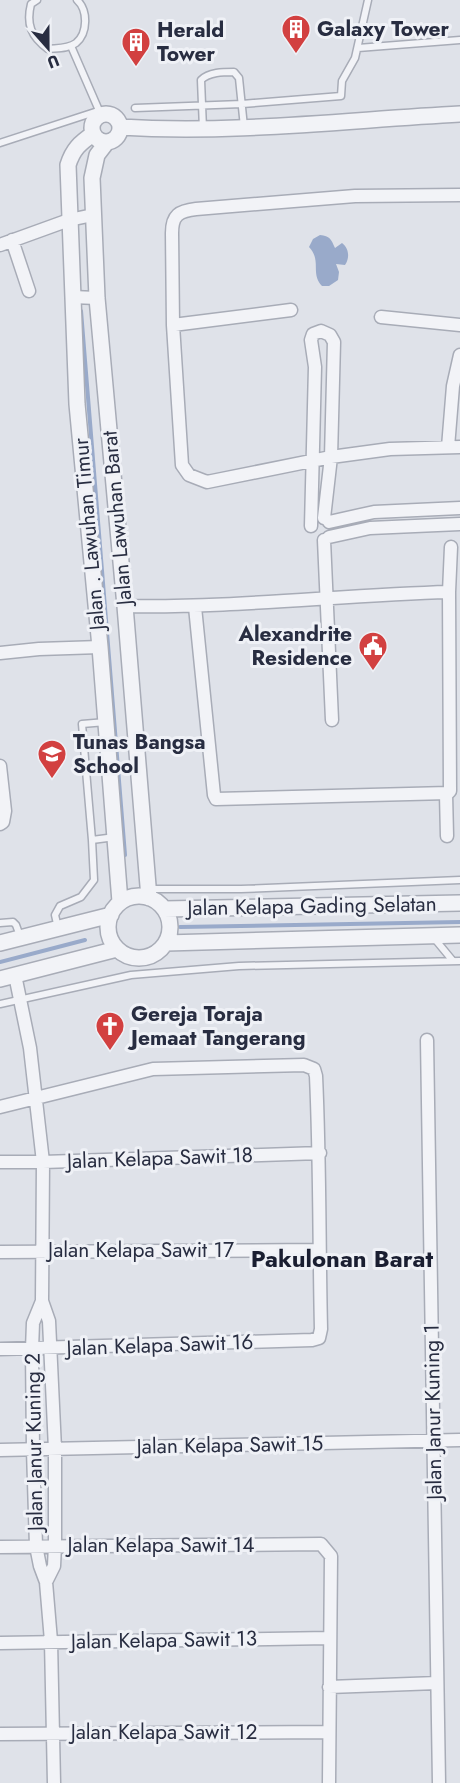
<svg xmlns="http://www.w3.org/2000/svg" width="460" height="1783" font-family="Jost,sans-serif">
	<rect width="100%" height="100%" fill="#dfe2e9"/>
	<path fill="#99aaca" d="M 320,235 C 330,236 331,239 335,248 L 342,243 C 349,248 350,258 345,265 L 336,264 L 339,272 L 338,280 L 329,286 L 322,286 C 310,273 322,261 309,247 L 313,239 Z"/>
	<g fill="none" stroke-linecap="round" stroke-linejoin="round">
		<path stroke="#99aaca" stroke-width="4" d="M 81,311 L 125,855
			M 180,927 L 460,922
			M 0,962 L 85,940"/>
		<g stroke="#a8acb7" stroke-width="9">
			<path id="service" d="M 37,0 L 31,4 C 26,24 31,37 48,49 C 57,48 68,49 76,43 C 88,33 88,10 77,0
				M 71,46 L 101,115
				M 358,48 L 460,40
				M 135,108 L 242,104 L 341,96 L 342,81 L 355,58 L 368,0
				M 203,129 L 201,80 C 209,72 223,72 234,72 L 239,78 L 244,127
				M 0,143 L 98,111
				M 92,840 L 82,724 L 106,722
				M 149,889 L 241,889 L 460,880
				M 0,923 L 13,922 L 16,925 L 20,936
				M 58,928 L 55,915 L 60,906 L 81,897 L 94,880 L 92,840 L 115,837
				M 434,938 L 453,961
				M 0,1004 L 131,975 L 239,966 L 460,961"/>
		</g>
		<g stroke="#a8acb7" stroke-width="15">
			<path id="minor" d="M 460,195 L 355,196 L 196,209 C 179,211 172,215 172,233 L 173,325 L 182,465 L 189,475 L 207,482 L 331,457 L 390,449 L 460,447
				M 12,240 L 29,291
				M 0,245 L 69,220 L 93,215
				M 72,297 L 97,298
				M 381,317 L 460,325
				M 173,325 L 291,310
				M 448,447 L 453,386 L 460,355
				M 329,522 L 374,512 L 460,508
				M 311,526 L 315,367 L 311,340 L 313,334 L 321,331 L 330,335 L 334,342 L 331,457 L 324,518
				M 329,537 L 370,528 L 460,524
				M 324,540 L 332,720
				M 125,606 C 234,608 341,595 449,592
				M 195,607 L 214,795 L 216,799 L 448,793 L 450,791 L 449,592 L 451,547
				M 0,653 L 39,649 L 100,647
				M 0,766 L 5,811 L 3,822 L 0,824
				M 446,794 L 447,836
				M 15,975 L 30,1048 L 43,1162 L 42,1301 L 33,1323 L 32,1349 L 33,1450 L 36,1546 L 40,1566 L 46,1582 L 51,1641 L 54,1783
				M 427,1040 L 439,1783
				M 0,1107 L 153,1069 L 304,1065 L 314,1069 L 316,1076 C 320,1161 319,1245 321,1329 L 319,1338 L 312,1340 L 0,1349
				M 0,1162 L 43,1162 L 320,1153
				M 0,1252 L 319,1250
				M 42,1301 L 49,1321 L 55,1449 L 55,1545 L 54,1566 L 46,1582
				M 0,1450 L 460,1440
				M 0,1547 L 321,1544 L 331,1556 L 329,1783
				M 0,1643 L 329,1638
				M 329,1687 L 437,1683
				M 0,1734 L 329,1732"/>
		</g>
		<g stroke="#a8acb7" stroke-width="18">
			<path id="tertiary" d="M92 128a14 14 0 1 1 28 0a14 14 0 1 1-28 0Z
				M 120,127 C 234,134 347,120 460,114
				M 93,134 C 80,143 73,149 68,165 L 77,404 L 100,647 L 120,902
				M 107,142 L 97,155 L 92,178 L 97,298 L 125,606 L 149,898
				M108 927a31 31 0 1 1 62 0a31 31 0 1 1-62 0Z
				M 164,909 L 460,903
				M 0,943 L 111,915
				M 166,943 L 460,935
				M 0,979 L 117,949"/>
		</g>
		<use href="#service" stroke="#f2f3f7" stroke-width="6"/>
		<use href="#minor" stroke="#f2f3f7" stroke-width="12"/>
		<use href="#tertiary" stroke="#f2f3f7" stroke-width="15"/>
	</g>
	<defs>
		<g id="building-pin" transform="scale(1.5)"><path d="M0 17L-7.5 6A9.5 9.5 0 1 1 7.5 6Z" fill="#d24040" stroke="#eff1f6"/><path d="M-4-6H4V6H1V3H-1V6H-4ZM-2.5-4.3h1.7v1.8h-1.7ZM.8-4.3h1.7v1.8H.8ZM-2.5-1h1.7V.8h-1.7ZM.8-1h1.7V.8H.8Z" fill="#fff"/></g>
		<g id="civic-pin" transform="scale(1.5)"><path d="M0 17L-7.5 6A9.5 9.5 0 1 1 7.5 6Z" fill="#d24040" stroke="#eff1f6"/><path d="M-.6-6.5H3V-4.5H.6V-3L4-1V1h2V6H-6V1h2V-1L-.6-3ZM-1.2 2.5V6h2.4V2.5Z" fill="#fff"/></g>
		<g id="school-pin" transform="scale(1.5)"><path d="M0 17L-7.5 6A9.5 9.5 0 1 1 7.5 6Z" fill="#d24040" stroke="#eff1f6"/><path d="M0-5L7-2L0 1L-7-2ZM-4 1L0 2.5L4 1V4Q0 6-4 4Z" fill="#fff"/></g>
		<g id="church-pin" transform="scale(1.5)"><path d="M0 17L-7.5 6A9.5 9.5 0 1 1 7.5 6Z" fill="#d24040" stroke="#eff1f6"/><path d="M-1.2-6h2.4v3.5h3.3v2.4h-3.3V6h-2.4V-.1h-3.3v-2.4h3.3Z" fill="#fff"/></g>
	</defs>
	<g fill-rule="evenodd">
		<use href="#building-pin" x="296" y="29"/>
		<use href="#building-pin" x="136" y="42"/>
		<use href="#civic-pin" x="373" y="646"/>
		<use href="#school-pin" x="52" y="754"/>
		<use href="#church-pin" x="110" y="1026"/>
	</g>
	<g text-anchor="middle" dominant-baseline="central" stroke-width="6" stroke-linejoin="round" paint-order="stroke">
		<g font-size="21" font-weight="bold" fill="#282d41" stroke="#eff1f6" text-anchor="start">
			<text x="317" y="29">Galaxy Tower</text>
			<text x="157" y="30">Herald<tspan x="157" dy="24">Tower</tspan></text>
			<text x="352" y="634" text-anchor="end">Alexandrite<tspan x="352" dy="24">Residence</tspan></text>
			<text x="73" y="742">Tunas Bangsa<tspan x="73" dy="24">School</tspan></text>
			<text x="131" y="1014">Gereja Toraja<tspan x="131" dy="24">Jemaat Tangerang</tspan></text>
		</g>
		<g font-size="21" fill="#282d41" stroke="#eff1f6">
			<text transform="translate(117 518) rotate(-95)">Jalan Lawuhan Barat</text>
			<text transform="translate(89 534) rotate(-95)">Jalan . Lawuhan Timur</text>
			<text transform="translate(312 906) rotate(-1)">Jalan Kelapa Gading Selatan</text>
			<text transform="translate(160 1158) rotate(-2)">Jalan Kelapa Sawit 18</text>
			<text x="141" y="1250">Jalan Kelapa Sawit 17</text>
			<text transform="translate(160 1345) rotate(-2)">Jalan Kelapa Sawit 16</text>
			<text transform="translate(433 1412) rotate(-91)">Jalan Janur Kuning 1</text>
			<text transform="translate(34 1442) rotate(-91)">Jalan Janur Kuning 2</text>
			<text transform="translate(230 1445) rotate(-1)">Jalan Kelapa Sawit 15</text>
			<text x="161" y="1545">Jalan Kelapa Sawit 14</text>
			<text transform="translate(164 1640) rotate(-1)">Jalan Kelapa Sawit 13</text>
			<text x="164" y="1732">Jalan Kelapa Sawit 12</text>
		</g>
		<g font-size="24" font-weight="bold" fill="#1a1e31" stroke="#eff1f6">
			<text x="342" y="1258">Pakulonan Barat</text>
		</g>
	</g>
	<g transform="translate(48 48) rotate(159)" stroke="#eff1f6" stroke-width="4.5" paint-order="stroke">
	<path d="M0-4.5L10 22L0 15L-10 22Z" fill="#282d41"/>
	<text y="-9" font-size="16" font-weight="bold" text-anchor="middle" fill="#282d41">U</text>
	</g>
</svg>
